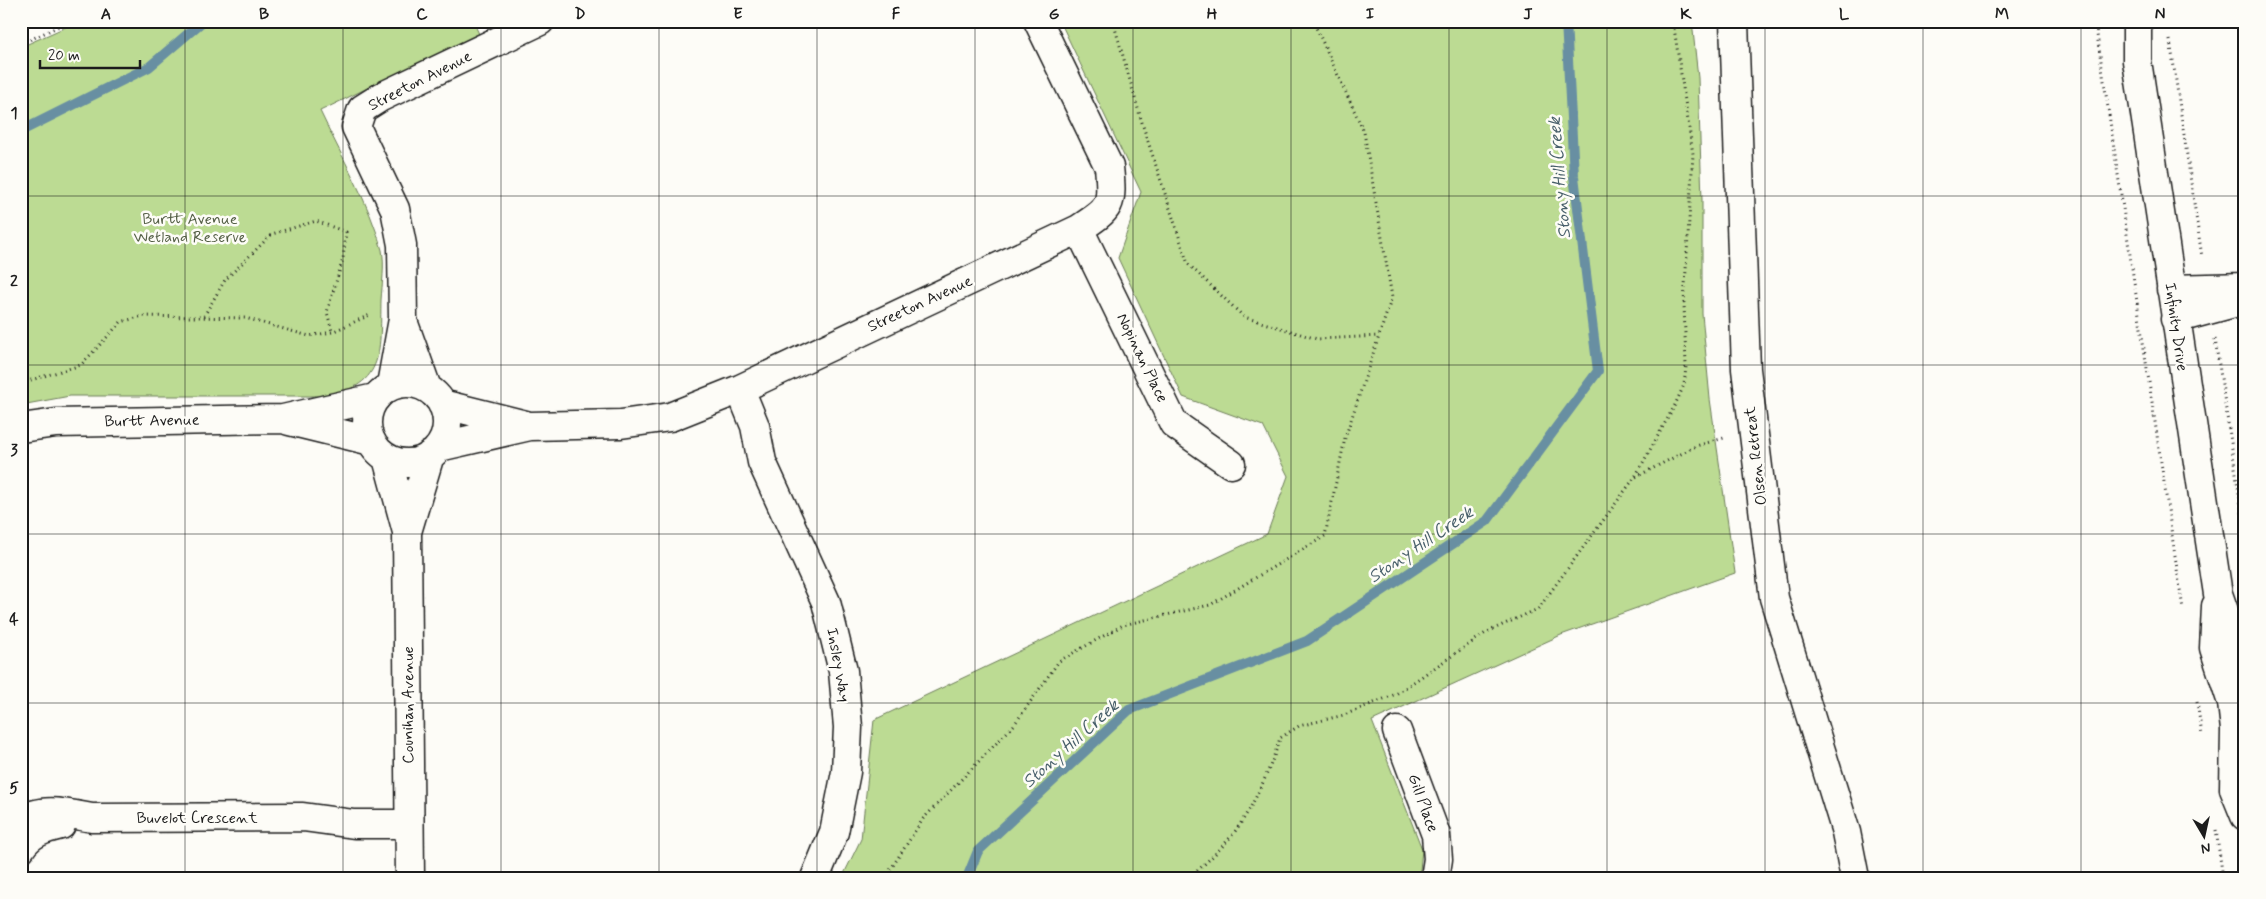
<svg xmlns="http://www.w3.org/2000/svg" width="2266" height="899" font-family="Mynerve,sans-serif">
	<rect width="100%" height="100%" fill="#fdfcf7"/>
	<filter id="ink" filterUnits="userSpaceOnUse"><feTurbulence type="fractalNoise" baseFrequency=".02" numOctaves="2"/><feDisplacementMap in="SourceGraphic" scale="10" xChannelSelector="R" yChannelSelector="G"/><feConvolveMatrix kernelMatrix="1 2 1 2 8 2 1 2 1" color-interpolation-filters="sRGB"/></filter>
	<g filter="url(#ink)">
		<path fill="#bcdb93" stroke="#6c7c58" d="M 79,21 L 473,21 L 479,34 L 320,111 C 341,156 369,202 382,250 C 385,265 382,284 381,300 C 380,353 385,389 320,396 L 70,396 L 21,405 L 21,47 Z
			M 1060,21 L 1692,21 L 1698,78 L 1702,200 L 1702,314 L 1710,399 L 1735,573 L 1561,635 L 1372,721 L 1422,849 L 1420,870 L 1414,878 L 842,878 L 861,839 L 874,720 L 1267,534 L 1288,476 L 1263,426 L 1183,397 L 1118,258 L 1141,192 Z"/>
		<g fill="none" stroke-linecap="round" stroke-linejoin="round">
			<path stroke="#678fa2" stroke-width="10" d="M 21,131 L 149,67 L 203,21
				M 967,878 L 978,851 L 1129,710 L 1307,641 L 1487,521 L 1598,371 L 1574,176 L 1566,21"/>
			<g stroke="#1c1c1c" stroke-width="31">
				<path id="minor" d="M 1734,21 L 1746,369 L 1774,598 L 1846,832 L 1855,878
					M 2137,21 L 2137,61 L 2218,594 L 2245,671
					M 1079,229 L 1174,424 L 1231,464
					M 2171,289 L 2245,287
					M 2175,319 L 2245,300
					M 403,321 L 427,388
					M367 423a40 40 0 1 1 80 0a40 40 0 1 1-80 0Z
					M 391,385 L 403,319 L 402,245 L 395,209 L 356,127 L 362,109 L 381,97 L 540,21
					M 740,389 L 755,426 L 762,462 L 826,602 L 843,671 L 848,727 L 846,772 L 834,832 L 815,878
					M 442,404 L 526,425
					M 289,421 L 371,441
					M 21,428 L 56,423 L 283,419 L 375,398
					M 439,447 L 530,426 L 621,424 L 670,417 L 740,389 L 1079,229 C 1111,208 1113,206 1109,167 L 1038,21
					M 387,458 L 407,532 L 410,878
					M 407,532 L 430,455
					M 2216,606 L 2214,648 L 2232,703 L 2235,730 L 2234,789 L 2245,816
					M 1397,731 L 1436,835 L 1438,859 L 1435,878
					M 21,821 C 40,806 70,814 92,818 L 303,817 L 354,824 L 409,824
					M 21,848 C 30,833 45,829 61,825"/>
			</g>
			<path stroke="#1c1c1c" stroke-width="3" stroke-dasharray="1 4" stroke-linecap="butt" d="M 1113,21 L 1143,126 L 1188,264 L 1244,317 L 1317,339 L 1379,336
				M 2095,21 L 2183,609
				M 2170,40 L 2202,257
				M 21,44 L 70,21
				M 204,316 L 225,280 L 272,234 L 316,221 L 346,232 L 343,259 L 327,312 L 332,331
				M 2215,339 L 2245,532
				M 21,383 L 81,365 L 121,322 L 143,316 L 245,318 L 309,336 L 332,332 L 372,314
				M 1636,477 L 1696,446 L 1724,438
				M 2197,702 L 2202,735
				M 2216,830 L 2223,878
				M 886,875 L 898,878
				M 885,878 L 923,819 L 1014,725 L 1059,661 L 1123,625 L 1210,605 L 1325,536 L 1345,438 L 1392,297 L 1364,132 L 1313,21
				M 1190,878 C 1206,862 1223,848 1236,830 C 1254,805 1271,768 1280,738 L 1299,726 L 1344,715 L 1396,694 L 1487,632 L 1538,609 L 1635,477 L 1675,405 L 1684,385 L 1686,367 L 1684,303 L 1693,154 L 1673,21"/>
			<use href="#minor" stroke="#fdfcf7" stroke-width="28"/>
		</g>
	</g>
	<path fill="none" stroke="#1c1c1c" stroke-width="1" stroke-opacity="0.55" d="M 185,21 L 185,878M 343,21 L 343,878M 501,21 L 501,878M 659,21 L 659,878M 817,21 L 817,878M 975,21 L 975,878M 1133,21 L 1133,878M 1291,21 L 1291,878M 1449,21 L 1449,878M 1607,21 L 1607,878M 1765,21 L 1765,878M 1923,21 L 1923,878M 2081,21 L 2081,878M 21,196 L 2245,196M 21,365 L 2245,365M 21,534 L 2245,534M 21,703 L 2245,703"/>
	<g text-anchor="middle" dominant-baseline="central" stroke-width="5" stroke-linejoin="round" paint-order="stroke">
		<g font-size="16" fill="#1c1c1c" stroke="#fdfcf7">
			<text transform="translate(420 81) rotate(-27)">Streeton Avenue</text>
			<text transform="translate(920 304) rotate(-25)">Streeton Avenue</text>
			<text transform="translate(2176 327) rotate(82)">Infinity Drive</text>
			<text transform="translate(1142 358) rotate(64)">Nopinan Place</text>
			<text transform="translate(152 421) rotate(-1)">Burtt Avenue</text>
			<text transform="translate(1756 456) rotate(-97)">Olsen Retreat</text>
			<text transform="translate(838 665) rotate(80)">Insley Way</text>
			<text transform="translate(408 705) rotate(-90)">Counihan Avenue</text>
			<text transform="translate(1423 803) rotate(70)">Gill Place</text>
			<text x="197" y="818">Buvelot Crescent</text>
		</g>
		<g font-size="16" fill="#545f46" stroke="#fdfcf7">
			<text x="190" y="219">Burtt Avenue<tspan x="190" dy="18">Wetland Reserve</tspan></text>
		</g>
		<g font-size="18" font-style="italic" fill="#485f6a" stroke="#fdfcf7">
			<text transform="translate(1560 178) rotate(-95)">Stony Hill Creek</text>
			<text transform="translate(1421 545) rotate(-34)">Stony Hill Creek</text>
			<text transform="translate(1071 744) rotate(-42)">Stony Hill Creek</text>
		</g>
	</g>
	<rect width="2266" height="899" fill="none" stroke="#fdfcf7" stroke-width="55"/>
	<g transform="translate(2204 836) rotate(171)" stroke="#fdfcf7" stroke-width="4" paint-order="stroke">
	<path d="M0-4L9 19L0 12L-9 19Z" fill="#1c1c1c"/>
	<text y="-8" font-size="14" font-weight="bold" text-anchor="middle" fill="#1c1c1c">N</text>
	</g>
	<path d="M40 60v8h100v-8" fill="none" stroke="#1c1c1c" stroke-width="2.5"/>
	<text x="48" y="60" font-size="15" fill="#1c1c1c" stroke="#fdfcf7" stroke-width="4" paint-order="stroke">20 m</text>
	<rect x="28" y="28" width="2210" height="844" fill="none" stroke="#1c1c1c" stroke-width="2"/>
	<g font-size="16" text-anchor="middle" font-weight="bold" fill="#1c1c1c">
		<text x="106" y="19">A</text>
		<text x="264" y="19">B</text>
		<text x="422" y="19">C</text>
		<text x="580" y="19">D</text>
		<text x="738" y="19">E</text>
		<text x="896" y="19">F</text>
		<text x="1054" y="19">G</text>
		<text x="1212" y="19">H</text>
		<text x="1370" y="19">I</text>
		<text x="1528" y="19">J</text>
		<text x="1686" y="19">K</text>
		<text x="1844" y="19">L</text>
		<text x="2002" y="19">M</text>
		<text x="2160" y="19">N</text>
		<text x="14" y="118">1</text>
		<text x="14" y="286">2</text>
		<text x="14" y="455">3</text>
		<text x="14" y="624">4</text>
		<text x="14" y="793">5</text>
	</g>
</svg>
